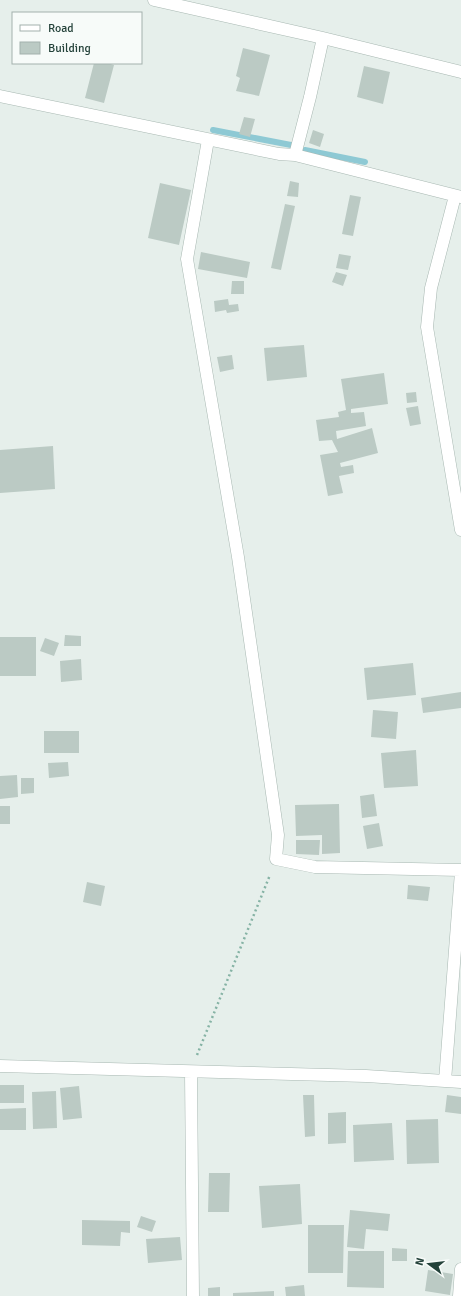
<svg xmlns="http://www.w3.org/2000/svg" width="461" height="1296" font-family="Signika,sans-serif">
	<rect width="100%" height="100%" fill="#e6efeb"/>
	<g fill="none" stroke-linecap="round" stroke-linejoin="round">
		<path stroke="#8ec9d4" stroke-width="6" d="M 213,130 L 291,145
			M 305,150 L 365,162"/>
	</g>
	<path fill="#bbcac4" d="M 243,48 L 270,55 L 259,96 L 236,91 L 240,78 L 236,76 Z
		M 94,63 L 107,63 L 114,65 L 104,103 L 85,98 Z
		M 364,66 L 390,72 L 383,104 L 357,97 Z
		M 244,117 L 255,119 L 250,137 L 239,134 Z
		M 313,130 L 324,134 L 320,147 L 309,143 Z
		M 290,181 L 299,183 L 298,197 L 287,196 Z
		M 160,183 L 191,190 L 179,245 L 148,238 Z
		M 350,195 L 361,197 L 353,236 L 342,234 Z
		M 285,204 L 295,206 L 281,270 L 271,268 Z
		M 201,252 L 250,262 L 247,278 L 198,269 Z
		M 339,254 L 351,256 L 348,270 L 336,268 Z
		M 336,272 L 347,275 L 343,286 L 332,282 Z
		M 232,281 L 244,281 L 244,294 L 231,294 Z
		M 228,299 L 229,305 L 238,304 L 239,311 L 227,313 L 226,310 L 215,312 L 214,301 Z
		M 304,345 L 307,377 L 267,381 L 264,348 Z
		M 232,355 L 234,369 L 220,372 L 217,357 Z
		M 384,373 L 388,404 L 351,409 L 351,413 L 364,412 L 366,426 L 336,431 L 337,439 L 372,428 L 378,453 L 340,463 L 341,467 L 353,465 L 354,473 L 339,476 L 343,493 L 328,496 L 320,455 L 338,452 L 332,440 L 319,441 L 316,420 L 339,417 L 338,412 L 346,410 L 341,379 Z
		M 416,392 L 417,402 L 407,403 L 406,393 Z
		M 418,406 L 421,424 L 410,426 L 406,408 Z
		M 53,446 L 55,489 L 0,493 L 0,450 Z
		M 65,635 L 81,636 L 81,646 L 64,646 Z
		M 0,637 L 36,637 L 36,676 L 0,676 Z
		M 45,638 L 59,643 L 54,656 L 40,651 Z
		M 81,659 L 82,680 L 61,682 L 60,661 Z
		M 413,663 L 416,695 L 367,700 L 364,668 Z
		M 461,692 L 461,708 L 423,713 L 421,698 Z
		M 373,710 L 398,712 L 396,739 L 371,737 Z
		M 44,731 L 79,731 L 79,753 L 44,753 Z
		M 416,750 L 418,786 L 384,788 L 381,753 Z
		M 68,762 L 69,776 L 49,778 L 48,763 Z
		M 17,775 L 18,797 L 0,799 L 0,776 Z
		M 21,778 L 34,778 L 34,793 L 21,794 Z
		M 374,794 L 377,816 L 362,818 L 360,796 Z
		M 339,804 L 340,853 L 322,854 L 322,835 L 296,836 L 295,805 Z
		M 0,806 L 10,806 L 10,824 L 0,824 Z
		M 379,823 L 383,846 L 367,849 L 363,826 Z
		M 296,840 L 320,840 L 319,855 L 296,854 Z
		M 87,882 L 105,886 L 101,906 L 83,902 Z
		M 408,885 L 430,887 L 428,901 L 407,899 Z
		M 0,1085 L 24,1085 L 24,1103 L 0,1103 Z
		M 79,1086 L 82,1118 L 63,1120 L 60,1088 Z
		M 56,1091 L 57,1128 L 33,1129 L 32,1092 Z
		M 303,1095 L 314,1095 L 315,1136 L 305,1137 Z
		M 447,1095 L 461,1097 L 461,1114 L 445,1112 Z
		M 26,1108 L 26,1130 L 0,1130 L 0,1109 Z
		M 346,1112 L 346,1143 L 328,1144 L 328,1113 Z
		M 438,1119 L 439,1163 L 407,1164 L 406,1120 Z
		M 392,1123 L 394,1160 L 354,1162 L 353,1125 Z
		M 209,1173 L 230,1173 L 229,1212 L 208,1212 Z
		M 300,1184 L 302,1224 L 262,1228 L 259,1186 Z
		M 350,1210 L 390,1214 L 388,1231 L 366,1229 L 364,1249 L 347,1247 Z
		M 141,1216 L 156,1221 L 152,1232 L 137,1227 Z
		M 82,1220 L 130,1221 L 130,1233 L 121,1232 L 120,1246 L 82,1245 Z
		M 308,1225 L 344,1225 L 343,1273 L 308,1273 Z
		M 180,1237 L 182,1260 L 148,1263 L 146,1239 Z
		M 392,1248 L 407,1249 L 407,1261 L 392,1261 Z
		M 348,1251 L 384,1251 L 384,1288 L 347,1287 Z
		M 428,1270 L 453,1274 L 450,1295 L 425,1291 Z
		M 304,1285 L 305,1296 L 286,1296 L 285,1287 Z
		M 220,1287 L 220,1296 L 208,1296 L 208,1288 Z
		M 274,1291 L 274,1296 L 233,1296 L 233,1293 Z"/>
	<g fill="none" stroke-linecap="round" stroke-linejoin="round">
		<g stroke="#a8b8b2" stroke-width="13">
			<path id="minor" d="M 154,0 L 323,38 L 461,72
				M 0,96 L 279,154 L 295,155 L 461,197
				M 208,140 L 187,259 L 238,557 L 278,835 L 276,859 L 315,867 L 461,870
				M 295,155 L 310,97 L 323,38
				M 455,196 L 431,288 L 427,327 L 461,530
				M 0,1066 L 366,1076 L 461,1082
				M 191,1073 L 193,1296
				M 445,1081 L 461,872
				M 459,1296 L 461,1269"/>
		</g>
		<path stroke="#86b3a5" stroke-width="2.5" stroke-dasharray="2 3" stroke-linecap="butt" d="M 197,1055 L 270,875"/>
		<use href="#minor" stroke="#fff" stroke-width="12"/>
	</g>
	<rect x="12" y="12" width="130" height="52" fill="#f7fbf9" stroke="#a3b1ad"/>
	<rect x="20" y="25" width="20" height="6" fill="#ffffff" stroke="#a3b1ad"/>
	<text x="48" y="32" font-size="12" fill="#24423a">Road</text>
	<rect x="20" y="42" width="20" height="12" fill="#bbcac4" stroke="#a3b1ad"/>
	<text x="48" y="52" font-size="12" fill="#24423a">Building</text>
	<g transform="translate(429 1264) rotate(285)" stroke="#f7fbf9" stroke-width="3" paint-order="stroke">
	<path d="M0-3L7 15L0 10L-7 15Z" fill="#24423a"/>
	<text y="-6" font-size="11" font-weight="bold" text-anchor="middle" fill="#24423a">N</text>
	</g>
</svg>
